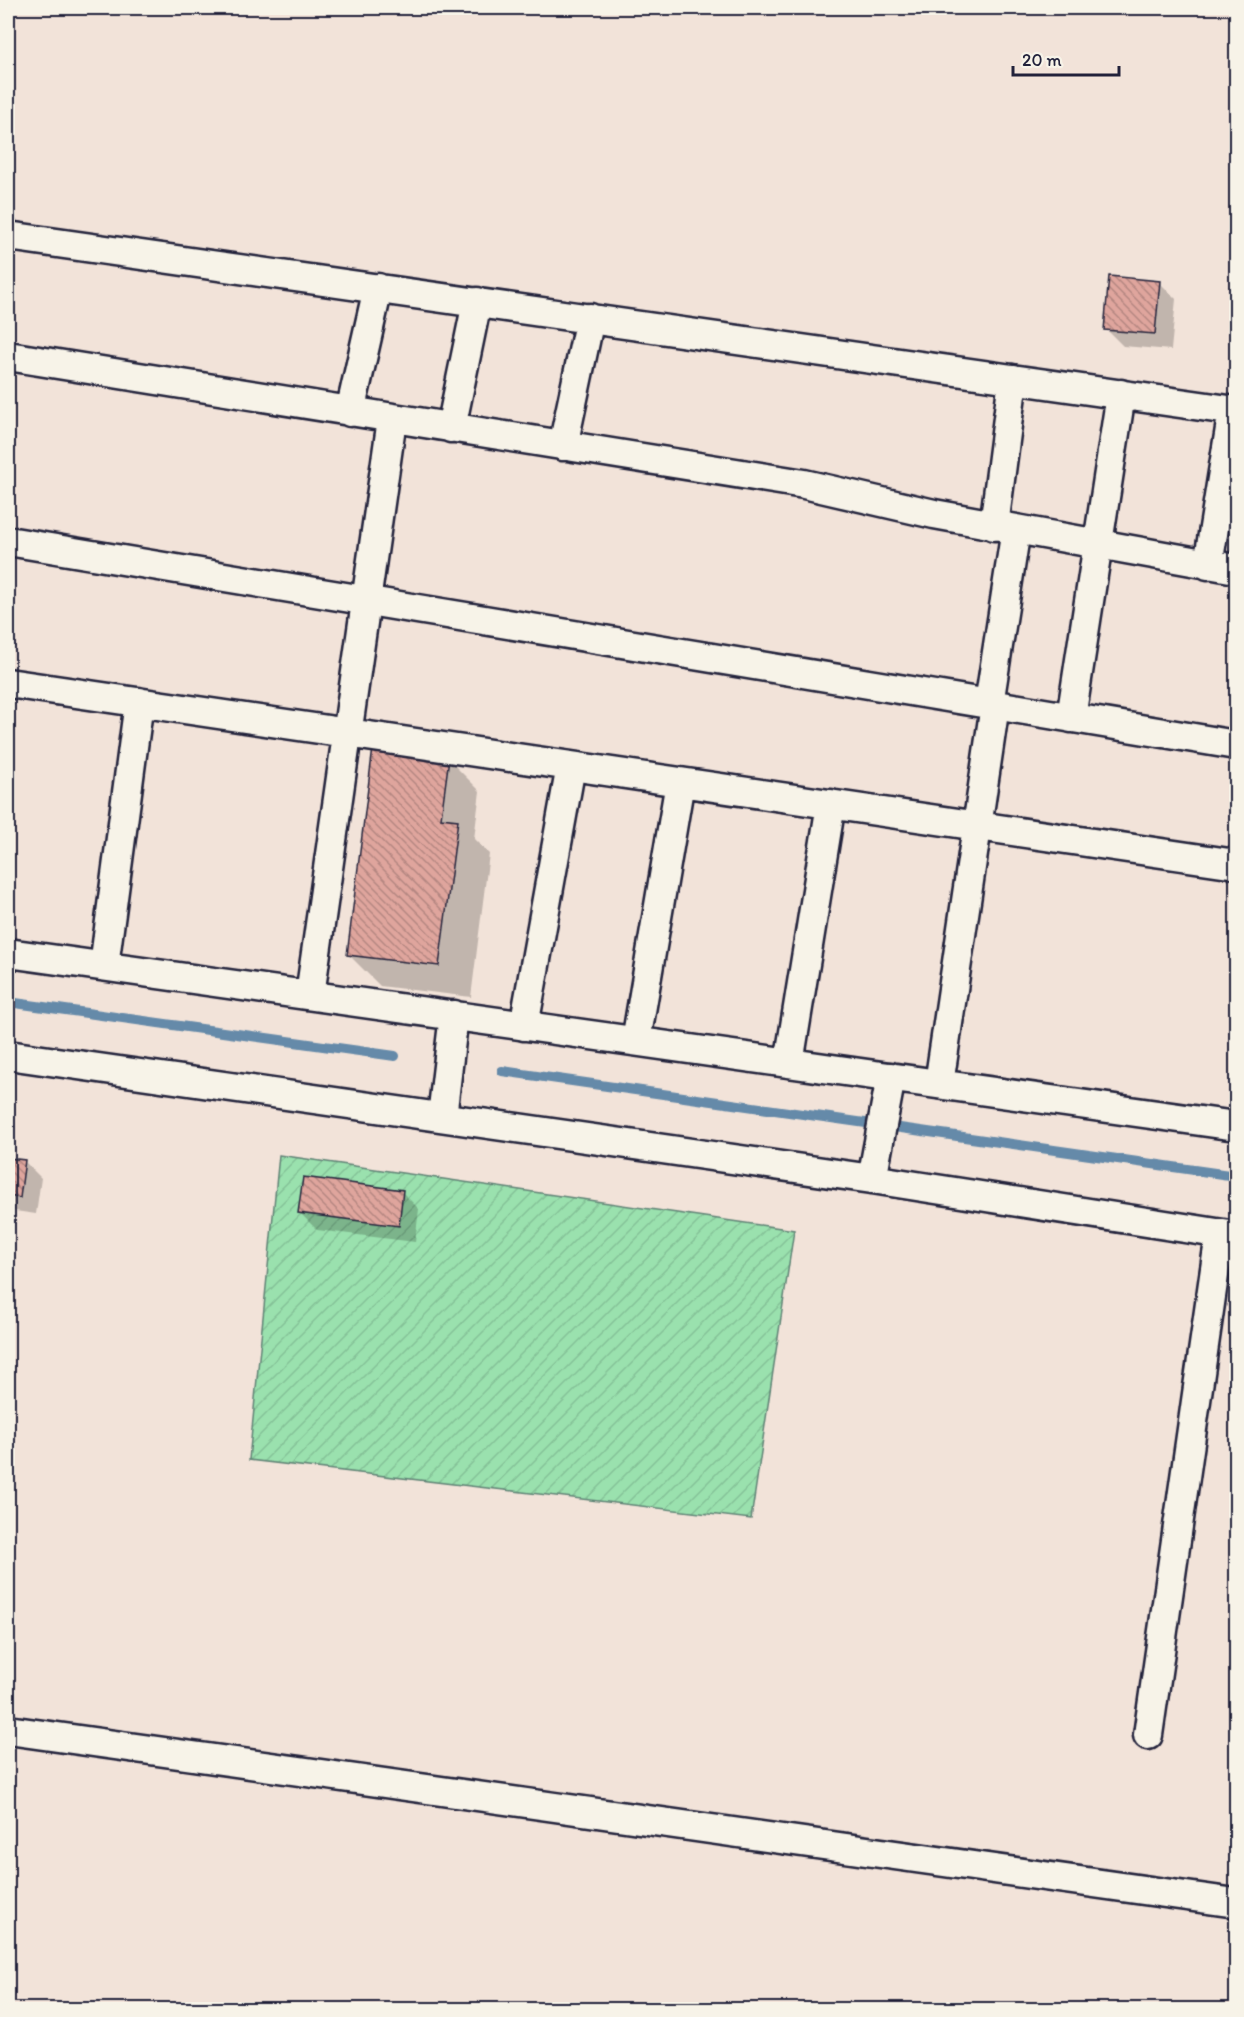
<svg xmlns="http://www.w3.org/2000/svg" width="1244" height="2017" font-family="Itim,sans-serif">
	<defs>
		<pattern id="garden-furrows" width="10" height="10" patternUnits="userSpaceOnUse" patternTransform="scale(1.5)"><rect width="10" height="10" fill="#9ae1ae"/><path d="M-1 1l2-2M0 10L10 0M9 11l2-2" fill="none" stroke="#84c197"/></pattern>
		<pattern id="building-back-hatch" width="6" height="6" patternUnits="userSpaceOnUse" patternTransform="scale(1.5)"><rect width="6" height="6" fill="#dfa59d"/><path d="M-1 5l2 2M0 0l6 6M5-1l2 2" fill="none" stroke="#b48681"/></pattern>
	</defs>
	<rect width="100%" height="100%" fill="#f2e3d9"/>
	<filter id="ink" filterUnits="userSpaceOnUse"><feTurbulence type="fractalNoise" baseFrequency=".0167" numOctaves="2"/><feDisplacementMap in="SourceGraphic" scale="12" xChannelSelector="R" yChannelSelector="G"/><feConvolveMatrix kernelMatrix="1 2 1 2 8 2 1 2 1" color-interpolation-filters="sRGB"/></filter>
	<g filter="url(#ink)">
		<path fill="url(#garden-furrows)" stroke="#5e8274" stroke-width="1.5" d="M 279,1155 L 794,1230 L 751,1519 L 249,1460 Z"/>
		<path fill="#0003" d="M 1159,282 L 1176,299 L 1171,350 L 1123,346 L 1106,329 Z
			M 448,759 L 480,791 L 474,839 L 489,854 L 471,997 L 380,986 L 348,954 Z
			M 8,1159 L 24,1161 L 41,1178 L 36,1214 L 8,1210 Z
			M 402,1192 L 419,1209 L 415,1242 L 317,1230 L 300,1213 Z"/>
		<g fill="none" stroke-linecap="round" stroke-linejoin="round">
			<path stroke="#658aa9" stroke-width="10" d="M 8,1002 L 395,1056
				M 502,1071 L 1236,1176"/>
		</g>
		<path fill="url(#building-back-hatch)" stroke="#22223b" stroke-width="1.5" d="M 1109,276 L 1160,281 L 1155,334 L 1104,330 Z
			M 373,748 L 449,758 L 441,818 L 458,820 L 439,966 L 347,955 Z
			M 8,1158 L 25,1160 L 20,1198 L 8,1196 Z
			M 303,1177 L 403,1190 L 399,1226 L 298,1213 Z"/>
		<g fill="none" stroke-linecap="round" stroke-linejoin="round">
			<g stroke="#22223b" stroke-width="33">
				<path id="street" d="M 8,236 L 1236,411
					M 8,356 L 804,484 L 934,514 L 1236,569
					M 350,412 L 378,288
					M 451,428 L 477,302
					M 563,446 L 590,318
					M 994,526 L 1013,379
					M 8,541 L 1236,745
					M 1208,565 L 1233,410
					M 8,683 L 1236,864
					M 989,704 L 1016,529
					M 1071,718 L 1121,394
					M 8,953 L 1236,1126
					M 104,966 L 139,702
					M 310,995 L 392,419
					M 524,1026 L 571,766
					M 636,1041 L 680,782
					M 8,1055 L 872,1179 L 1236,1236
					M 789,1063 L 831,804
					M 939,1084 L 995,705
					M 442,1117 L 454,1015
					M 872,1179 L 891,1077
					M 8,1730 L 1236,1903
					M 1148,1735 L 1220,1234"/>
			</g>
			<use href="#street" stroke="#f7f3e8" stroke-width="28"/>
		</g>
	</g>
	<rect width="1244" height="2017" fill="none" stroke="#f7f3e8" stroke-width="30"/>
	<rect x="15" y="15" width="1214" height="1987" fill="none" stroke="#22223b" stroke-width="2" filter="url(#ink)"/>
	<path d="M1013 66v9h106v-9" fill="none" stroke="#22223b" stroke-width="3"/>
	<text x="1022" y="66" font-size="18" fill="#22223b" stroke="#f7f3e8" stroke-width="4.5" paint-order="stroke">20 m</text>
</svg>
